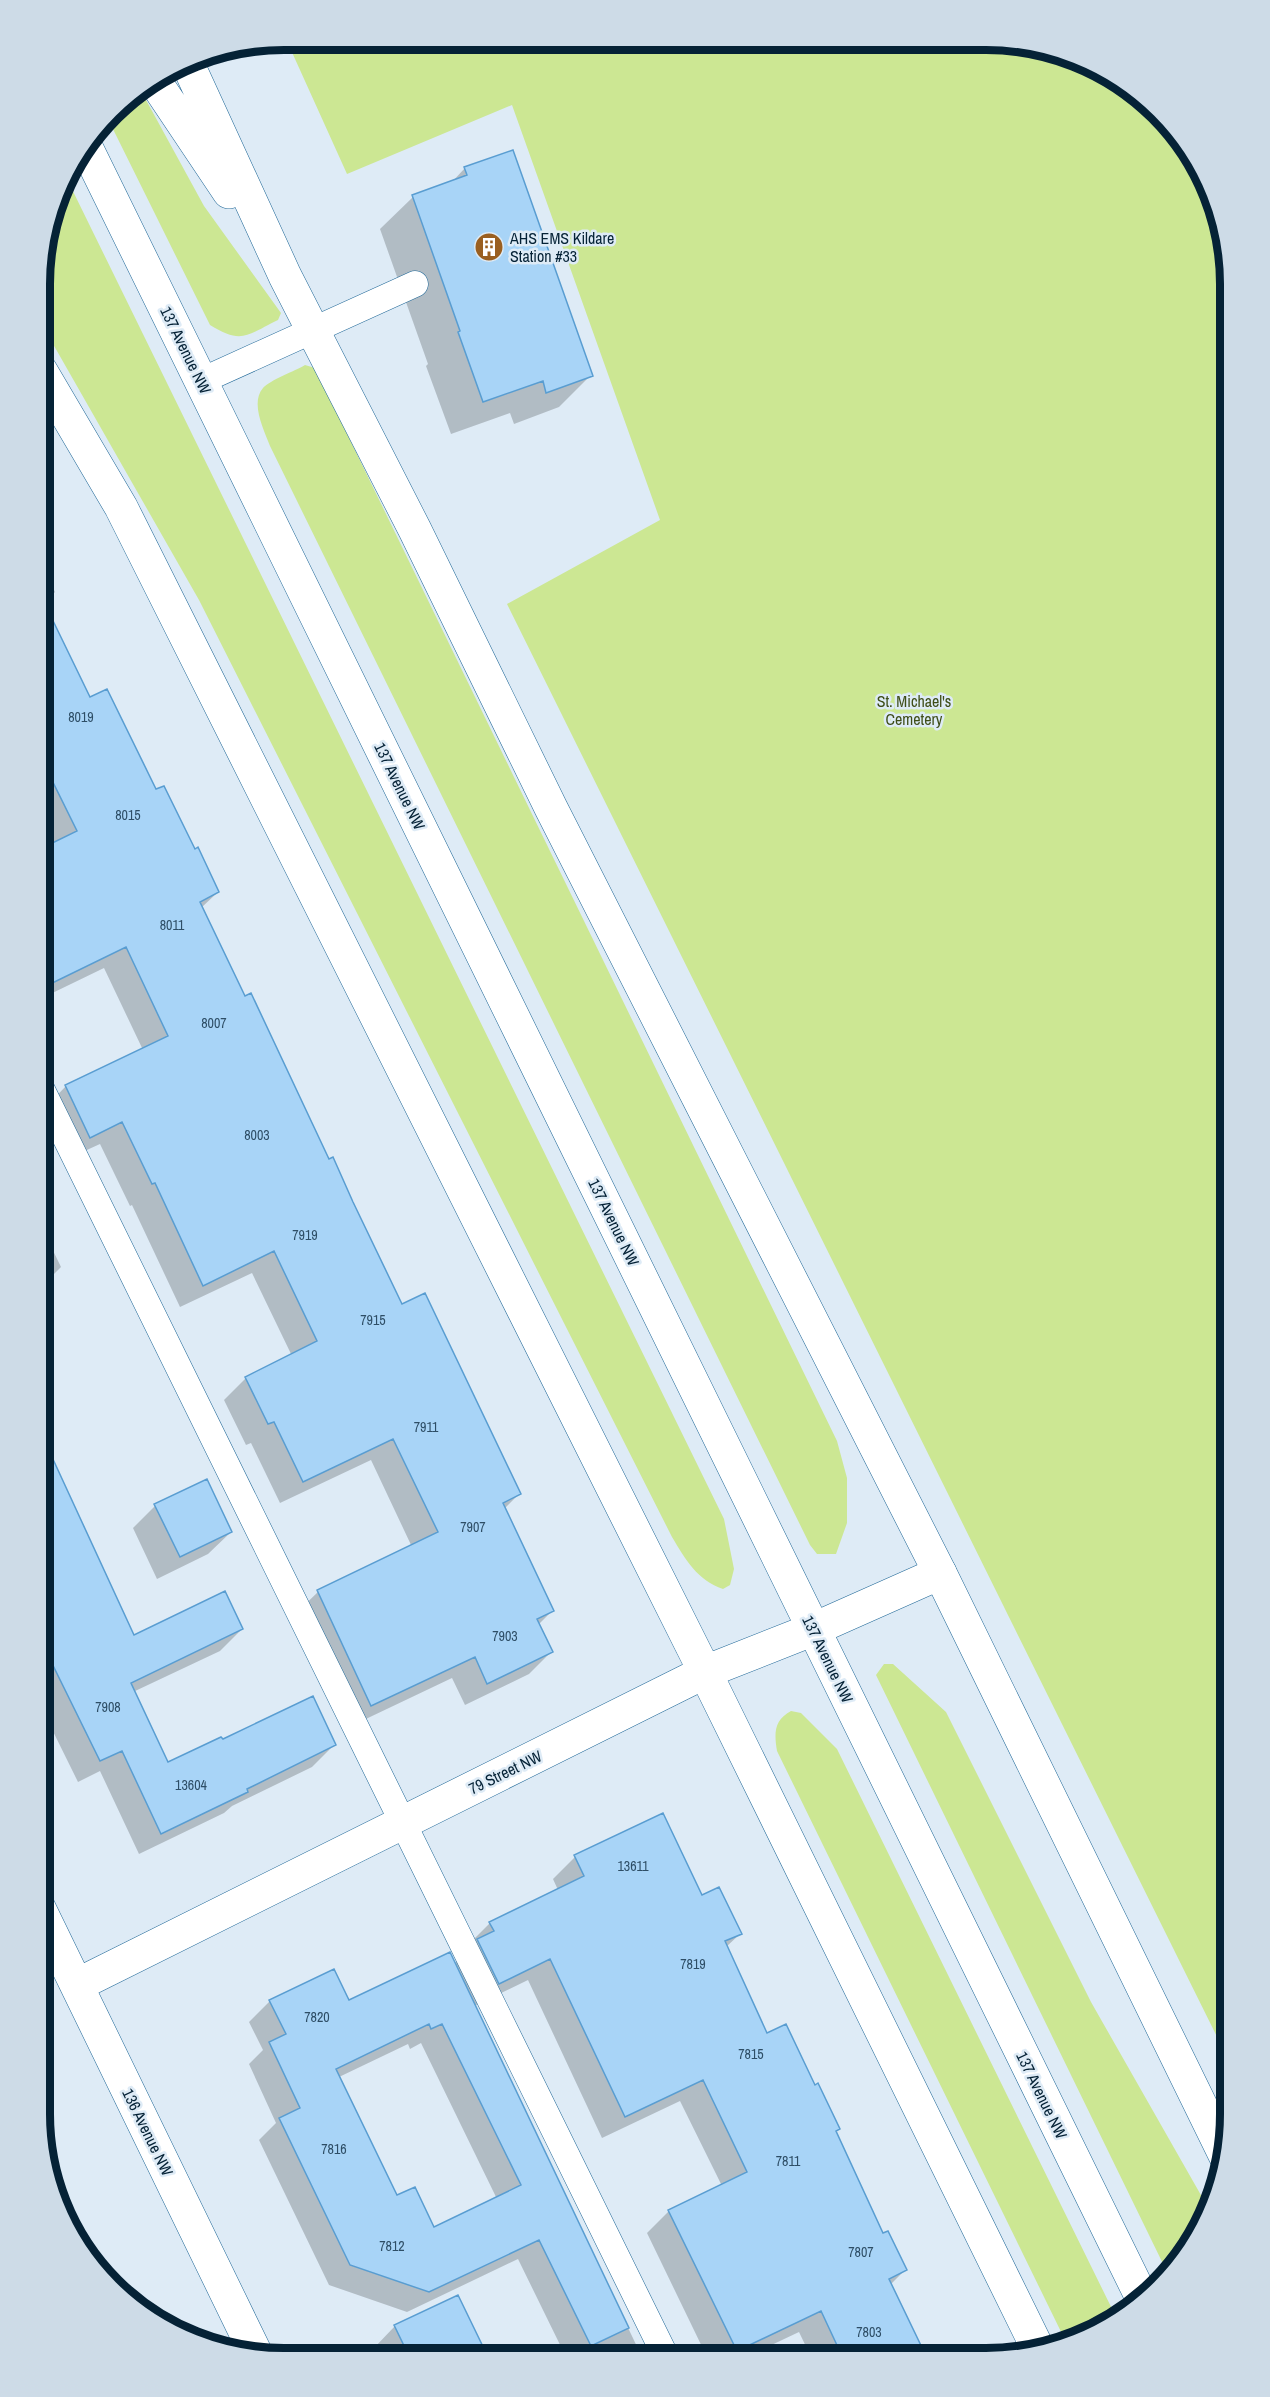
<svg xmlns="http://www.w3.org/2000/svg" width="1270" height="2397" font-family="'Archivo Narrow',sans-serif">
	<rect width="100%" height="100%" fill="#deebf6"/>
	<path fill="#cce793" d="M 286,39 L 1034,44 L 1094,64 L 1147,100 L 1190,147 L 1218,205 L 1231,284 L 1230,2063 L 507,604 L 660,520 L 512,105 L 347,174 Z
		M 140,89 L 204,206 L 281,313 L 278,320 C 247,335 242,345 210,325 L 108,119 L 122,100 Z
		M 65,175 L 724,1519 L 734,1569 L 730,1585 L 723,1589 C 698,1581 685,1559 672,1537 L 199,600 L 41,323 L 41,252 Z
		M 305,365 L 315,368 L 837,1441 L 847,1478 L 847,1523 L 836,1554 L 817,1554 L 810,1545 L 270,446 C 264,430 250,403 263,388 C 270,380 295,371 305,365 Z
		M 884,1664 L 893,1664 L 946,1712 L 1091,2002 L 1210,2211 L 1180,2263 L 1168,2274 L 876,1675 Z
		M 791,1711 L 801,1713 L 837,1749 L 1117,2319 L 1067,2344 L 777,1751 C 774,1733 774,1720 791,1711 Z"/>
	<path fill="#0003" fill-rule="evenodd" d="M 465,168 L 591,375 L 559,407 L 514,424 L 510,413 L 451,434 L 426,366 L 428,364 L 380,229 L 413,197 L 451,183 Z
		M 41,563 L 55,592 L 43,605 L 89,699 L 156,791 L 218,892 L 201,908 L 245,998 L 401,1306 L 519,1494 L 504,1509 L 552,1611 L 538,1625 L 551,1652 L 529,1674 L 465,1705 L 452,1678 L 349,1727 L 295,1614 L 318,1592 L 412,1547 L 371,1460 L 280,1503 L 251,1443 L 246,1445 L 224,1400 L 246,1378 L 292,1356 L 252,1273 L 180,1307 L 132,1205 L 130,1206 L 100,1144 L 67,1159 L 44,1109 L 66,1086 L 143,1050 L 104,968 L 40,999 L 40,850 L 51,845 L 40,823 Z
		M 40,1224 L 61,1267 L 40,1288 Z
		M 41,1437 L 133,1637 L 242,1629 L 220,1651 L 133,1692 L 168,1764 L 222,1741 L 334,1745 L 312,1767 L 232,1806 L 224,1813 L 139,1854 L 100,1771 L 78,1782 L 39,1703 Z
		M 155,1506 L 231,1532 L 208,1554 L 157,1579 L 133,1528 Z
		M 575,1857 L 701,1897 L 740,1934 L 726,1947 L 767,2035 L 835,2132 L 883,2235 L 905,2270 L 890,2285 L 925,2358 L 811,2357 L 799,2332 L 746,2357 L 707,2357 L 647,2233 L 669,2211 L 722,2186 L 680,2101 L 602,2138 L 528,1980 L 474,2006 L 642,2357 L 566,2357 L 518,2259 L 407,2312 L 329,2285 L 259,2140 L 276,2123 L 249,2064 L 263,2050 L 249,2022 L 270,2001 L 348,2002 L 454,1964 L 470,1949 L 468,1945 L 490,1923 L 558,1890 L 553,1879 ZM 421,2043 L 497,2199 L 433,2229 L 396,2197 L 339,2077 L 408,2044 L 410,2049 Z
		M 59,2194 L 76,2231 L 79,2229 L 98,2269 L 80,2249 L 54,2196 Z
		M 395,2326 L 486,2357 L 376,2356 L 373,2349 Z"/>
	<path fill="#a8d4f7" stroke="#599dd1" stroke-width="1.5" fill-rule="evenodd" d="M 513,150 L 593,376 L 546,393 L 543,381 L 483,402 L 458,332 L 460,331 L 412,195 L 467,175 L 464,167 Z
		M 41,596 L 90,697 L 107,689 L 156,789 L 164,786 L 195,849 L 198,847 L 219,892 L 200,902 L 245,996 L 251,993 L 329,1159 L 333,1157 L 353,1202 L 402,1304 L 425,1293 L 521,1494 L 503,1503 L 554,1611 L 537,1619 L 553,1652 L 487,1684 L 475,1657 L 371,1706 L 317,1590 L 438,1532 L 393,1439 L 303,1482 L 274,1422 L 268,1424 L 245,1377 L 317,1341 L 274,1251 L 203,1286 L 155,1183 L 152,1184 L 122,1122 L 90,1138 L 65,1085 L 168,1036 L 126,947 L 40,989 L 40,849 L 77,831 L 40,756 Z
		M 40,1431 L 134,1635 L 225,1591 L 243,1629 L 131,1683 L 168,1762 L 221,1737 L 223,1739 L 313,1696 L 336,1745 L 247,1789 L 248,1792 L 161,1834 L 122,1751 L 100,1761 L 40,1639 Z
		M 207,1479 L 232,1532 L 180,1557 L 154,1504 Z
		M 663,1813 L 702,1895 L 719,1887 L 742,1934 L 725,1941 L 767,2033 L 786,2024 L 815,2085 L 818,2083 L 840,2129 L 836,2131 L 883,2233 L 888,2231 L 907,2270 L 889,2279 L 927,2358 L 843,2358 L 821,2311 L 737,2351 L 668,2210 L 747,2172 L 703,2080 L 625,2117 L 550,1959 L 499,1984 L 477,1939 L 494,1931 L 489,1922 L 584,1876 L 574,1855 Z
		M 450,1952 L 629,2328 L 591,2346 L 539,2240 L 429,2292 L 350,2265 L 279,2118 L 300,2108 L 269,2042 L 286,2034 L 269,2000 L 334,1969 L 349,2000 ZM 429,2024 L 431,2029 L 442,2024 L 521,2185 L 434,2227 L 415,2187 L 397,2195 L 336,2069 Z
		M 458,2295 L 488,2357 L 409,2356 L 394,2325 Z"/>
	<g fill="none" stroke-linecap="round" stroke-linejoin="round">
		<g stroke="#206898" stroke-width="27">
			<path id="lane" d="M 201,381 L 415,284
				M 40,1086 L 666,2357"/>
		</g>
		<g stroke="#206898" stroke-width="34">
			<path id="street" d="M 41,371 L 121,507 L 705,1672 L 1038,2349
				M 39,1908 L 257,2356
				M 77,1985 L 705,1672 L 814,1629 L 940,1573"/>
		</g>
		<g stroke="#206898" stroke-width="34">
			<path id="secondary" d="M 186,60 L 285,276 L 415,530 L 551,808 L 940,1573 L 1225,2155
				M 154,80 L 229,192
				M 86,147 L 1142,2298"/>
		</g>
		<use href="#lane" stroke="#fff" stroke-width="26"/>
		<use href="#street" stroke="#fff" stroke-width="33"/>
		<use href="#secondary" stroke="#fff" stroke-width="33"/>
	</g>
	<defs>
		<g id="building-disc" transform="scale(1.5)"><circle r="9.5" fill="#9a5f20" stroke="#deebf6"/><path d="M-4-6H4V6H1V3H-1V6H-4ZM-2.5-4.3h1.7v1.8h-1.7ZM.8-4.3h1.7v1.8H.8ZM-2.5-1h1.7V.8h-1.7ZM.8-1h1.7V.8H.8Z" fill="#fff"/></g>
	</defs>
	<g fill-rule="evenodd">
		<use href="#building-disc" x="489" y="247"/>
	</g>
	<g text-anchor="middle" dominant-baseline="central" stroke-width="5" stroke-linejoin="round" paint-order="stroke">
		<g font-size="14" fill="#2e4e66">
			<text x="81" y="717">8019</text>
			<text x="128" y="815">8015</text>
			<text x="172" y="925">8011</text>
			<text x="214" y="1023">8007</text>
			<text x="257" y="1135">8003</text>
			<text x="305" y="1235">7919</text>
			<text x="373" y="1320">7915</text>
			<text x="426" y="1427">7911</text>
			<text x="473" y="1527">7907</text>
			<text x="505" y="1636">7903</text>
			<text x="108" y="1707">7908</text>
			<text x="191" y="1785">13604</text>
			<text x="633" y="1866">13611</text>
			<text x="693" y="1964">7819</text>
			<text x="317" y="2017">7820</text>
			<text x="751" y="2054">7815</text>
			<text x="334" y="2149">7816</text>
			<text x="788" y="2161">7811</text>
			<text x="392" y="2246">7812</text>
			<text x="861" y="2252">7807</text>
			<text x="869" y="2332">7803</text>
		</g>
		<g font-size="16" fill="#052236" stroke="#deebf6" text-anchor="start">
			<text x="510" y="238">AHS EMS Kildare<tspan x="510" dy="18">Station #33</tspan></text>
		</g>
		<g font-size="16" fill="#052236" stroke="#deebf6">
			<text transform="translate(186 350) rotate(64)">137 Avenue NW</text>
			<text transform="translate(400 786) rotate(64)">137 Avenue NW</text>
			<text transform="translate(614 1222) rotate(64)">137 Avenue NW</text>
			<text transform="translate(828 1659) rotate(64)">137 Avenue NW</text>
			<text transform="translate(505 1772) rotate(-26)">79 Street NW</text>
			<text transform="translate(1042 2095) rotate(64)">137 Avenue NW</text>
			<text transform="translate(148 2132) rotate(64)">136 Avenue NW</text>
		</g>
		<g font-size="16" fill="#3e4d17" stroke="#deebf6">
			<text x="914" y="701">St. Michael's<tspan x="914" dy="18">Cemetery</tspan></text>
		</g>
	</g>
	<path d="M0 0H1270V2397H0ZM284 50H986A234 234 0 0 1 1220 284V2114A234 234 0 0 1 986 2348H284A234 234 0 0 1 50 2114V284A234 234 0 0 1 284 50Z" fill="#cddbe7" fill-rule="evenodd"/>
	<path fill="none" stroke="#052236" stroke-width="8" d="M284 50H986A234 234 0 0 1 1220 284V2114A234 234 0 0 1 986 2348H284A234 234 0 0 1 50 2114V284A234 234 0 0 1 284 50Z"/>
</svg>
